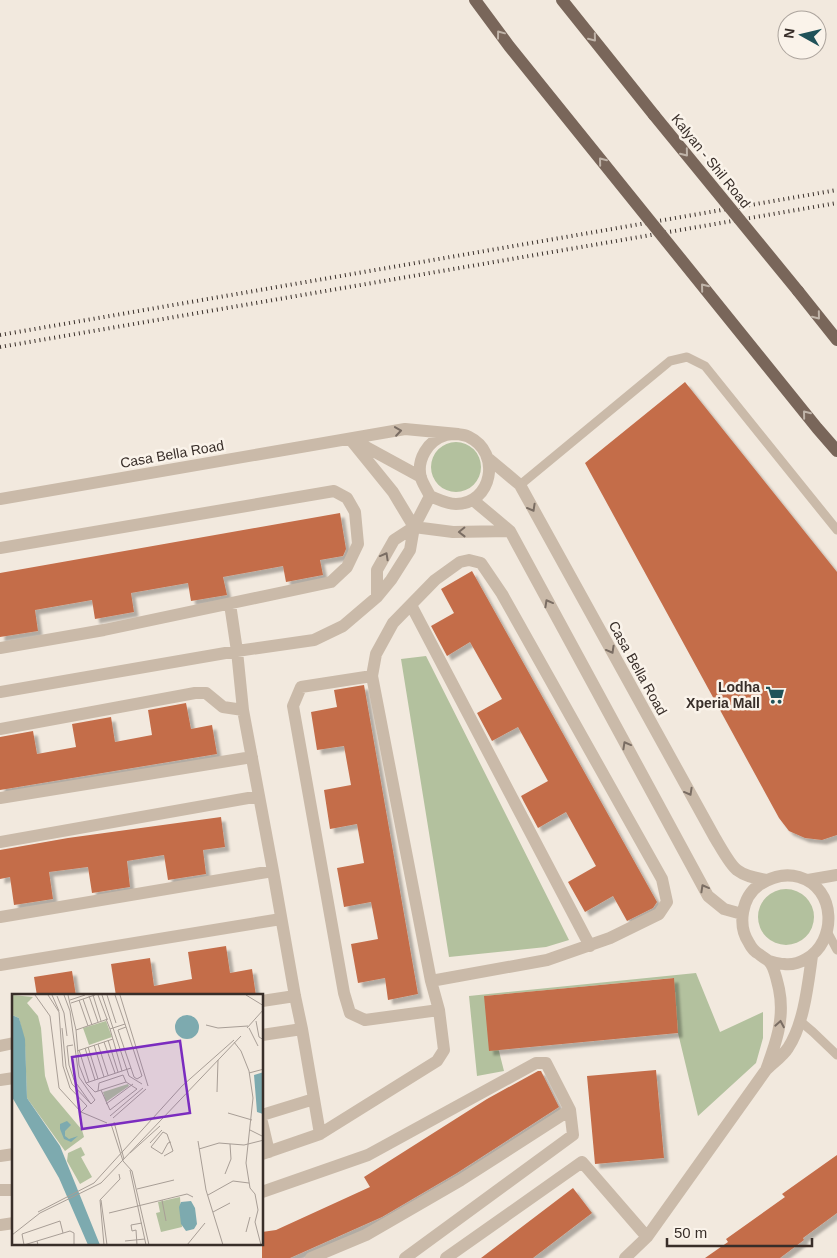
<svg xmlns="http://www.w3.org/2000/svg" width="837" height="1258" font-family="Arial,sans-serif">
	<defs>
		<filter id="shadow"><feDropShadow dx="4.5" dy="4.5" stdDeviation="1" flood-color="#0004"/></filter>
	</defs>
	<rect width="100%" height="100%" fill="#f2e9de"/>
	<path fill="#b3c19e" d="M431 467a25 25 0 1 1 50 0a25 25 0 1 1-50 0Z
		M 426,656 L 569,940 L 546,947 L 449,957 L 401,659 Z
		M758 917a28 28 0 1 1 56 0a28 28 0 1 1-56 0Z
		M 696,973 L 720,1032 L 763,1012 L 763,1038 L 756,1063 L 698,1116 L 678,1033 L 673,978 L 485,996 L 504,1071 L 477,1076 L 469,996 Z"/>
	<path fill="#c46d4a" filter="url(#shadow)" d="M 685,382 L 837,572 L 837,835 L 822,840 L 805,838 L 789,831 L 779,818 L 585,463 Z
		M 340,513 L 346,549 L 343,556 L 320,560 L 323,575 L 286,582 L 283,566 L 223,577 L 227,595 L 191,601 L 188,583 L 131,593 L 134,612 L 95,619 L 92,600 L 35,610 L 38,631 L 0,637 L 0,573 Z
		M 472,571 L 657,902 L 653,908 L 627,921 L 613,896 L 585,912 L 568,882 L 596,866 L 566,812 L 538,828 L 524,802 L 521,796 L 548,781 L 518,727 L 492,741 L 477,713 L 502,699 L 470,642 L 447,656 L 431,626 L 454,613 L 441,589 Z
		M 364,685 L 418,994 L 388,1000 L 385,978 L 358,983 L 351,944 L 378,939 L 375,923 L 371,902 L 344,907 L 337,868 L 364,863 L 361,846 L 357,824 L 330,829 L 324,790 L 351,785 L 344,746 L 317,750 L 311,712 L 337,707 L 334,690 Z
		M 186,703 L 191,729 L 212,725 L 217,754 L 0,790 L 0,737 L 33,731 L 37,754 L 76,747 L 72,724 L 111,717 L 115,742 L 152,735 L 148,710 Z
		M 221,817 L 225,847 L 203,850 L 206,874 L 168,880 L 164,855 L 127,861 L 130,887 L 92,893 L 88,867 L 49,872 L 53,899 L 14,905 L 10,877 L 0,879 L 0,850 L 68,838 Z
		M 226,946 L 230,973 L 252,969 L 256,996 L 116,996 L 111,964 L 150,958 L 154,986 L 192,979 L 188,952 Z
		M 72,971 L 76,996 L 37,996 L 34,977 Z
		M 674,978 L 678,1033 L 489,1051 L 484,996 Z
		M 656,1070 L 664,1158 L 595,1164 L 587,1076 Z
		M 538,1071 L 541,1071 L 559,1107 L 457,1173 L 382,1217 L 290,1258 L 262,1258 L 262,1232 L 276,1230 L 370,1187 L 364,1177 L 487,1099 Z
		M 837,1155 L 837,1213 L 803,1238 L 804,1240 L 780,1258 L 705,1258 L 728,1242 L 726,1239 L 785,1197 L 782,1194 Z
		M 573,1188 L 592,1213 L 533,1258 L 481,1258 Z"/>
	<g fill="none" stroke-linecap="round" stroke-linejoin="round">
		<path stroke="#cabaa9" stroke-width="9" d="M 520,485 L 670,361 L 687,357 L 705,366 L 837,530
			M 828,933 L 837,950
			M 800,1021 L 813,1032 L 837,1055"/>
		<path stroke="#cabaa9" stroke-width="12" d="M 458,434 C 462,435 466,435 469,437 C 502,453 492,504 456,504 C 447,504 438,499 430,496 C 427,490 423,484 421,478 C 416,460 428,440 446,435 C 450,434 454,434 458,434 Z
			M 350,439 L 393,492 L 414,527
			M 355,441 L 421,477
			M 489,459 L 520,485 L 715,838 C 720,846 730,865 737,870 C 746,877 757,878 767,880
			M 0,499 L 405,429 L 458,434
			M 473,500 L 510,531 L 708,896 L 724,909 L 742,914
			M 0,548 L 334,491 L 347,498 L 355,512 L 358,544 L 347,567 L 331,582 L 104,630 L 0,648
			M 377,597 L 377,570 L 394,540 L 414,527 L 453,532 L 510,531
			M 230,604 L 237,651 L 243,710 L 273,871 L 295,996 L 302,1029 L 320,1134
			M 411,605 L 590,946
			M 372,676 L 301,687 L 293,706 L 344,993 L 350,1013 L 365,1020 L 439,1010
			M 0,692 L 237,651 L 314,640 L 343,626 L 377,597 L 391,580 L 410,550 L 414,527 L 430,496
			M 0,729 L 195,693 L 206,693 L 223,707 L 243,710
			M 0,798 L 252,757
			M 0,842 L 259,796
			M 808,880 L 837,875
			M 0,917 L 273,871
			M 0,965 L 281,919
			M 262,1001 L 295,996
			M 262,1035 L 302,1029
			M 0,1046 L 14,1043
			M 766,1070 C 776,1043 785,1018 779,989 C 777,981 775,970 771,964 C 768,959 763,958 759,954 C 755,952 751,947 749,943 C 737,925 742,897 759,885 C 771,877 785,873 799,877 C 837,888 837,942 806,959 C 799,963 791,965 784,964 C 779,964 773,962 769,961
			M 0,1080 L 14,1078
			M 262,1115 L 314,1099
			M 262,1122 L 269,1152
			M 262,1154 L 320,1134 L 437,1061 L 444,1050 L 439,1010 L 431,981 L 372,676 L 376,654 L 393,623 L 435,580 L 460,562 L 469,560 L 481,563 L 502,594 L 662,879 L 667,902 L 659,914 L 610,938 L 547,960 L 431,981
			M 0,1156 L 14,1154
			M 0,1190 L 14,1190
			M 262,1192 L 368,1155 L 536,1063 L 546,1063 L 570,1110 L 573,1135 L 405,1258
			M 0,1225 L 14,1223
			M 311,1258 L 366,1235 L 461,1180 L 570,1110
			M 446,1258 L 582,1162 L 647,1237
			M 625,1258 L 647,1237 L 766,1070 C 773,1063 783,1056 788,1048 C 804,1024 808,984 812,956"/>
		<path stroke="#79665a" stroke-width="12" d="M 562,0 L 654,115
			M 798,291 L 837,340"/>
		<path stroke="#382e29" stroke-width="4" stroke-dasharray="1 4" stroke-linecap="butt" d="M 0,335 L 837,190
			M 0,347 L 837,203"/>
		<path stroke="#79665a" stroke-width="12" d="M 475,0 L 509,46 L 817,428 L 837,451
			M 654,115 L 798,291"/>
	</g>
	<defs><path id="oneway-chevron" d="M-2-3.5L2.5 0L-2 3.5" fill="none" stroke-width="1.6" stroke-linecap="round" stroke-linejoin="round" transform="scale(1.25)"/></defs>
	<g stroke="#c0b4a9">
		<use href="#oneway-chevron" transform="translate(500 34) rotate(-127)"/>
		<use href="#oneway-chevron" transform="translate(593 38) rotate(51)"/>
		<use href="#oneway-chevron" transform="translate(685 153) rotate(51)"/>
		<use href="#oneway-chevron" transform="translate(602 161) rotate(-129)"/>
		<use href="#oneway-chevron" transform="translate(704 287) rotate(-129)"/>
		<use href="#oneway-chevron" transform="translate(817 316) rotate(51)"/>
		<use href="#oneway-chevron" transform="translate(806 414) rotate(-129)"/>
	</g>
	<g stroke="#7a6d63">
		<use href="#oneway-chevron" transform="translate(398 431) rotate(-8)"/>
		<use href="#oneway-chevron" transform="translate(532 508) rotate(61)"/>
		<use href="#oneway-chevron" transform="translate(462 532) rotate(179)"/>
		<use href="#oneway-chevron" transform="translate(385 556) rotate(-61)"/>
		<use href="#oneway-chevron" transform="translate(548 603) rotate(-119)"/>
		<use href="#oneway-chevron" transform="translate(611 650) rotate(61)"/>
		<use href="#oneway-chevron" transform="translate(626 745) rotate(-119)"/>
		<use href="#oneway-chevron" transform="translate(689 792) rotate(61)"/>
		<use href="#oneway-chevron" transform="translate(704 888) rotate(-119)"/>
		<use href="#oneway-chevron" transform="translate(780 1024) rotate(-80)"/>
	</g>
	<defs>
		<g id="supermarket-bare" transform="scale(1.5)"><path d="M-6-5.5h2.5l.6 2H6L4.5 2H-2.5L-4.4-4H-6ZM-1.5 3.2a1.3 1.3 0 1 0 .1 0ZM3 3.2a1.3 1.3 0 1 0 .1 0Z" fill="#1f5259" stroke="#faf3ea" stroke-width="2.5" paint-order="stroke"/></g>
	</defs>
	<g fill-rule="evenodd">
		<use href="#supermarket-bare" x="775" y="695"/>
	</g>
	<g text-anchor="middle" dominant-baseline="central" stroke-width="5" stroke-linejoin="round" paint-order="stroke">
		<g font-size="14" fill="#382e29" stroke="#faf3ea">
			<text transform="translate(711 161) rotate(51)">Kalyan - Shil Road</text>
			<text transform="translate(172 454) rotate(-10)">Casa Bella Road</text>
			<text transform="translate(638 668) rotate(61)">Casa Bella Road</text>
		</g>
		<g font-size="14" font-weight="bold" fill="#382e29" stroke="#faf3ea" text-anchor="end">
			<text x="760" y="687">Lodha<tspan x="760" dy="16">Xperia Mall</tspan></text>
		</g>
	</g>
	<g transform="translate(12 994)">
		<rect width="251" height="251" fill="#f2e9de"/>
		<path d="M 0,1 L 21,3 L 15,9 L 26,22 L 29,34 L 33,82 L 38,98 L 70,136 L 72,143 L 53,157 L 15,104 L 13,51 L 7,24 L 0,21 ZM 94,27 L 100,43 L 77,51 L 71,34 ZM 116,90 L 117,92 L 94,108 L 91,98 ZM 69,153 L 73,161 L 69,163 L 80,183 L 68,190 L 55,167 L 56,159 ZM 168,203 L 170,233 L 149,238 L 144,219 L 148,218 L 146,208 Z" fill="#b3c19e"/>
		<path d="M163 33a12 12 0 1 1 24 0a12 12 0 1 1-24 0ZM 0,21 L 7,24 L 13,45 L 15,104 L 48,152 L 88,251 L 76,251 L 47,184 L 0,103 ZM 252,78 L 252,120 L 251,120 L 245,118 L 242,81 ZM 55,127 L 59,131 L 53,137 L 53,142 L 57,145 L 66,142 L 59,148 L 52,145 L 48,135 L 48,130 ZM 179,207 L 183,214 L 185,230 L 182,235 L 174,237 L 169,230 L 167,213 L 169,208 Z" fill="#7daaaf"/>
		<path fill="none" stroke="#a89e96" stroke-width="1" d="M 23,1 L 38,22 L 47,94 L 69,118 L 95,129M 36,1 L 47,18 L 51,72 L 58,94 L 75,112 L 69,118M 40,1 L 47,17M 52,1 L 58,17 L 67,83 L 83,106 L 79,110M 56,1 L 64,36 L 67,71 L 74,89 L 83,98 L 114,88 L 125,95 L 98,116 L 89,96M 81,1 L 89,27M 86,1 L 95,25M 90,1 L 117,82 L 130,90M 95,1 L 104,29M 103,1 L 113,30M 108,1 L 136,92M 234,1 L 252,12M 45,2 L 52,19 L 55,42M 77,2 L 86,28M 71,5 L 80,31M 58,6 L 73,1M 67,6 L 76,32M 59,9 L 83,1M 94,25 L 98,35 L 113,30 L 114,33 L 130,82 L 125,85 L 122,83 L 106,36 L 114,33M 244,27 L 247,43 L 252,46M 194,31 L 206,34 L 236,32M 50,34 L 54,73 L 60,90 L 79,110M 235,34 L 252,15M 237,34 L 246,52M 98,35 L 110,77M 64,36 L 96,25M 96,46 L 106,78M 92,48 L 103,79M 222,48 L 229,57 L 237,77 L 241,104 L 234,169 L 238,194 L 243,200 L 246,216 L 243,228 L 249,251M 86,50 L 96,81M 61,51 L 55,52 L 57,71 L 62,86 L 79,110M 82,51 L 92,83M 76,53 L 86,85M 73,54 L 83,86M 67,56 L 77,88M 65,57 L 101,45M 237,79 L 252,75M 74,89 L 119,74M 86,97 L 87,89 L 111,81 L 114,88M 205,98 L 206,66M 94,110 L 121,90M 216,119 L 240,126M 98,122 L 131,94M 101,124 L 134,95M 102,128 L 112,165M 99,130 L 111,167 L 120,177 L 137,251M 238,136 L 252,143M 186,147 L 194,196 L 211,251M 138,149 L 150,136M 139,153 L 151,138 L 155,140 L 161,157 L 152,162M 139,153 L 150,160 L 156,149 L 159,148M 187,155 L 207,149 L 232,151 L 252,146M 118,159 L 148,132M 118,176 L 134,251M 213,180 L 219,165 L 218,150M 125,195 L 162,186M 196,201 L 221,187 L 237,189M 89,206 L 95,251M 150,206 L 154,227M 26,218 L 82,189 L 170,92 L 222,46M 201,218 L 218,209M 97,219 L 175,200 L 181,203M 120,237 L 124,236 L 125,251M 120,237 L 119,231 L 130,229M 234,238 L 238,223M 0,241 L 28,219 L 89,189 L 229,42M 25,247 L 12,251 L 10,240 L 48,227 L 51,239M 113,247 L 133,245M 26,251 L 25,247 L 58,237 L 62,239 L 62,251M 92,251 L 88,206 L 108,185 L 107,180M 175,251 L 193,229"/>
		<path fill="#7b2cbf" fill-opacity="0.15" stroke="#7b2cbf" stroke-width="2.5" d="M 168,47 L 178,119 L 70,135 L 60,63 Z"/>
		<rect width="251" height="251" fill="none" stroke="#382e29" stroke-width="2.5"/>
	</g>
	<g transform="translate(802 35) rotate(278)"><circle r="24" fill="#faf3ea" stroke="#aca49d"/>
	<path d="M0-4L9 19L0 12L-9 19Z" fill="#1f5259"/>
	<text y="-8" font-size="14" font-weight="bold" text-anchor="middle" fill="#382e29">N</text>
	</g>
	<path d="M667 1238v8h145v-8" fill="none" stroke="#382e29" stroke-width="2.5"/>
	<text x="674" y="1238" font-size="15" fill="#382e29" stroke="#faf3ea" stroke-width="4" paint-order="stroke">50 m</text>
</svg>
